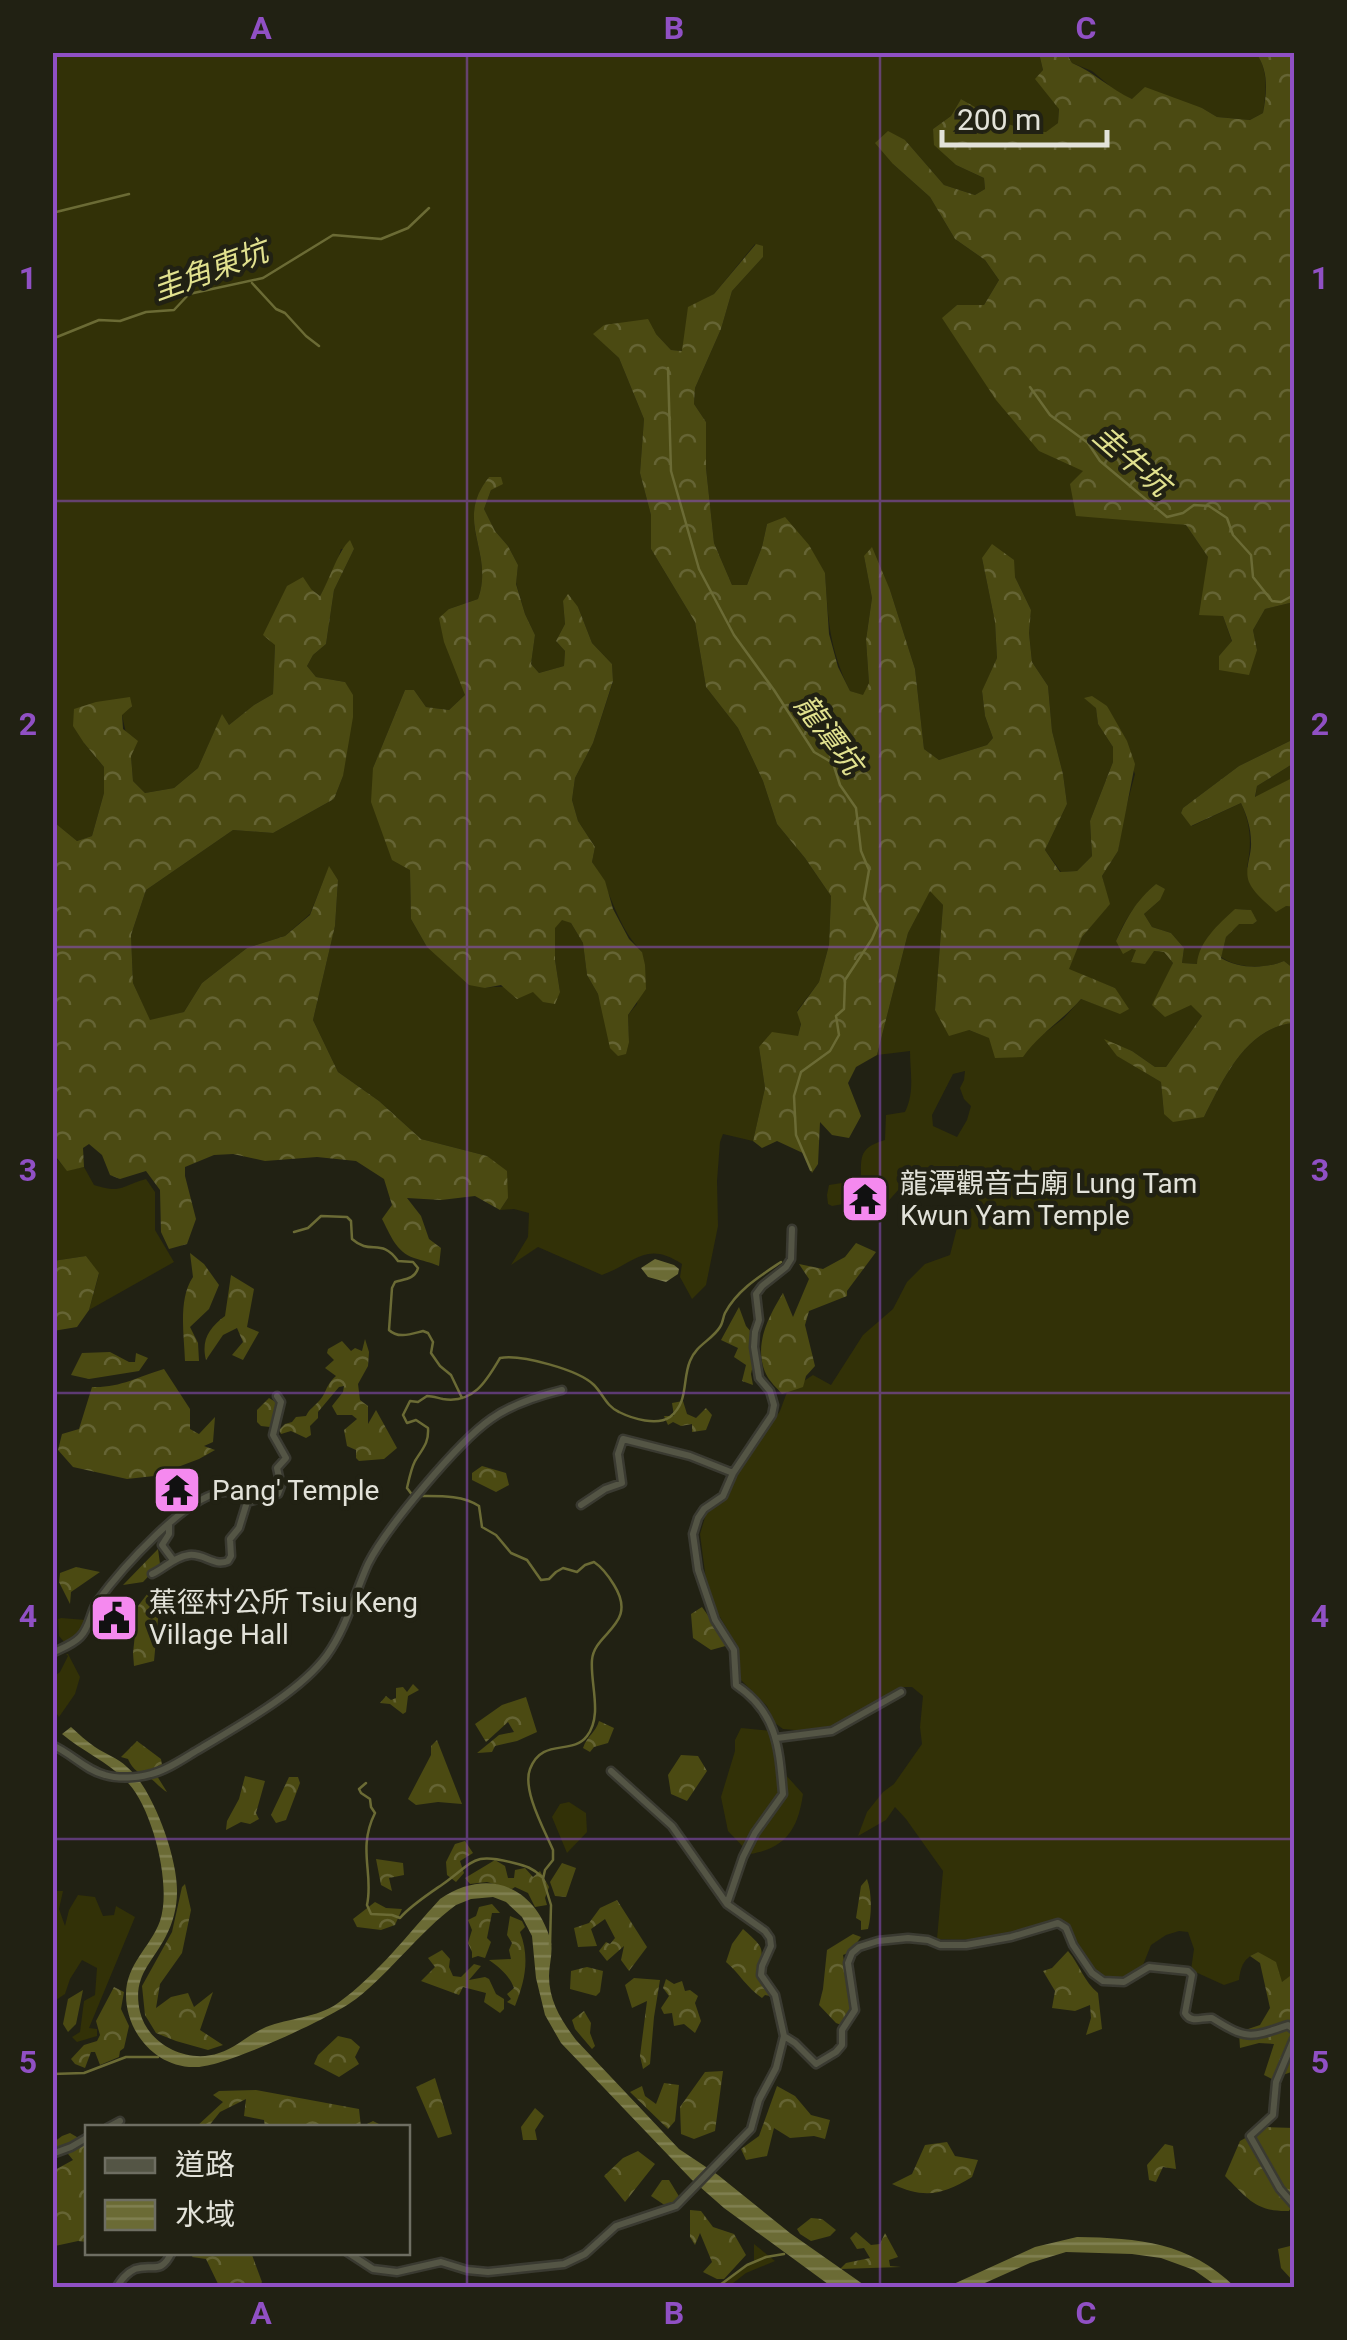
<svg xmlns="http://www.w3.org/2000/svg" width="1347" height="2340" font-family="Roboto,'Noto Sans TC',sans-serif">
	<defs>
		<pattern id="forest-crowns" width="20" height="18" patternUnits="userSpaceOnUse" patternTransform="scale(2.5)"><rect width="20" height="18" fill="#4b4a12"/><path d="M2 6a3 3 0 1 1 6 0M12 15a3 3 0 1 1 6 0" fill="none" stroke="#656434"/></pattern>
		<pattern id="water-rules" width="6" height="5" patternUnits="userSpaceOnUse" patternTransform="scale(2.5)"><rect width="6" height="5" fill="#6b6b35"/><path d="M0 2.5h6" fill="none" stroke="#808052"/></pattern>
	</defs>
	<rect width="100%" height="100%" fill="#212113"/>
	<path fill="#323107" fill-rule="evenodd" d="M 52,53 L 1039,53 L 1043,70 L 1036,79 L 1059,108 L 1058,123 L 1046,133 C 1015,131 988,115 961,99 L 951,116 L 933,129 L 935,145 L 956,165 L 984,178 L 985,189 L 975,195 L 944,185 L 905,140 L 893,164 L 930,197 L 955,239 L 985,260 L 999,280 L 984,305 L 957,305 L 943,318 L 1084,471 L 1151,521 L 1186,525 L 1208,557 L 1223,616 L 1232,642 L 1219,656 L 1257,650 L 1253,630 L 1265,609 L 1294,602 L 1294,739 L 1239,766 L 1183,808 L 1181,813 L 1192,826 L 1241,803 C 1251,825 1252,844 1247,867 L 1286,906 L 1294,907 L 1294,969 L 1284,961 C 1266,969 1238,969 1221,957 L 1226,937 L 1239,923 L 1253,924 L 1257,921 L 1250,910 L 1235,909 L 1198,964 L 1182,963 L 1184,948 L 1171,933 L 1152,927 L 1144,914 L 1160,900 L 1156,884 C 1137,901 1126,917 1116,941 L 1137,950 L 1131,961 L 1154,951 L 1164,952 L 1173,963 L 1167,978 L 1202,1016 L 1166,1067 L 1155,1067 L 1132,1051 L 1106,1041 L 1118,1056 L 1161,1082 L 1164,1114 L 1204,1117 C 1223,1080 1246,1027 1294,1023 L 1294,1973 L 1282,1983 L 1258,1952 C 1244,1958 1241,1965 1239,1980 L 1224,1985 L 1191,1970 L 1194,1949 L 1188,1932 L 1179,1931 L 1166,1935 L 1151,1945 L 1141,1970 L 1124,1982 L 1103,1979 L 1091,1966 L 1068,1925 C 1054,1917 1046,1924 1031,1929 C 1001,1940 969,1940 937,1939 L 943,1871 L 906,1819 L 895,1807 L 886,1820 L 858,1836 L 867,1812 L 883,1792 L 894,1784 L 922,1744 L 920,1727 L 923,1696 L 912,1687 L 901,1687 L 832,1728 L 808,1731 L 783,1729 L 775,1723 L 767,1706 L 740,1679 L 736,1644 L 717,1612 L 706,1580 L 700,1534 L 706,1514 L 728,1497 L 738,1474 L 780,1411 L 787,1392 L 813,1375 L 831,1385 L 863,1335 L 893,1309 L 907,1282 L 925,1264 L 950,1255 L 960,1216 L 980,1203 L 967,1181 L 938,1168 L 900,1188 L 883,1207 L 873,1202 L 862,1189 L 843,1204 L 832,1206 L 828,1204 L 827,1195 L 829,1185 L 861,1180 C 861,1156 859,1148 885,1140 L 886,1115 L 905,1112 C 915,1092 910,1072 910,1051 L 877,1055 L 908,933 L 930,890 L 943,905 L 935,1010 L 969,1030 L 990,1038 L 1034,1041 L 1064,1018 L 1081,999 L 1120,1013 L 1115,988 L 1068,970 L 1082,937 L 1109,904 L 1102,876 L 1118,851 L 1122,823 L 1135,774 L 1107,706 L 1085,698 L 1096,707 L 1098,724 L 1113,747 L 1113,762 L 1090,821 L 1092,856 L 1077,871 L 1061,872 L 1045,850 L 1067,804 L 1063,774 L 1052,731 L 1048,686 L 1032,662 L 1029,633 L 1031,610 L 1015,577 L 982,558 L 995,622 L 997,658 L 982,692 L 985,716 L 993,738 L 987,745 L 939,760 L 924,749 L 915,669 L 890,590 L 864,556 L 872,598 L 866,640 L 869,683 L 864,696 L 850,691 C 829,648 828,619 825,573 L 767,524 L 762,547 L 747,585 L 732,585 L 714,543 L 706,468 L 706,422 L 694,404 L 695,388 L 721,329 L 732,291 L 763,257 L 755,244 L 714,294 L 705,299 L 683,351 L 671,350 L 656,334 L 604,325 L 594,334 L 619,358 L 644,419 L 640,473 L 651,515 L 651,549 L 695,622 L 706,687 L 738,728 L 763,781 L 777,824 L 805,858 L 831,896 L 829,945 L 819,982 L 797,1011 L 801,1023 L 798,1037 L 759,1047 L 765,1088 L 753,1141 L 723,1134 L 720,1142 L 717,1181 L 718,1226 L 706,1285 L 692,1299 L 680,1277 L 682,1264 C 646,1240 635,1263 602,1275 L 538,1247 L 511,1265 L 528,1237 L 529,1213 L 514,1209 L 500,1210 L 508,1198 L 487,1156 L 421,1139 L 379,1101 L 338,1072 L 313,1020 L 335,926 L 338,880 L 329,867 L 310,914 L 285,936 L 247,948 L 202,983 L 184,1012 L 150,1021 L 133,983 L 131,935 L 146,890 L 233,830 L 273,833 L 334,799 L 343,776 L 345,682 L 316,677 L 307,666 L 313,655 L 326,644 L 334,590 L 354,549 L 341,549 L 335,569 L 320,596 L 311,589 L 275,645 L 273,694 L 254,705 L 229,725 L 222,715 L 198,768 L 174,788 L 145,793 L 133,781 L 131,756 L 122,715 L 84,743 L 104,767 L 104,793 L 92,836 L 77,841 L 56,824 L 53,825 ZM 489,477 L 491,490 L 484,509 L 495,531 L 508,546 L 518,565 L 516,583 L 525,614 L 535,635 L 531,664 L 539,673 L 564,666 L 565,651 L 556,641 L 565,624 L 563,601 L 578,607 L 592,643 L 612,664 L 613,682 L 593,743 L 575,778 L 572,800 L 578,821 L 595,847 L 592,862 C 612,891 616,926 642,952 L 637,1004 L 628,1015 L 629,1042 L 605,1019 L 598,994 L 587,975 L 583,943 L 571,923 L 562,919 L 555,927 L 555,960 L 560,992 C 535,991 509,984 485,988 L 427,947 L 411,919 L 410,870 L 373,768 L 405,690 L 414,690 L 426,707 L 449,710 L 465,695 L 449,609 L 478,599 C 495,551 453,523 489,477 ZM 965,1071 L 964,1080 L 960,1088 L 964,1099 L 971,1106 L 967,1120 L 957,1137 L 933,1126 L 932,1115 L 953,1074 Z
		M 1066,53 L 1256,53 C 1269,71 1266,92 1263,113 L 1250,120 L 1217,117 L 1202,108 L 1132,99 L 1118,93 L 1092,71 L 1072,63 Z
		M 1294,763 L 1294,777 L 1255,799 L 1257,786 Z
		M 52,1154 L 67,1170 L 84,1167 L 94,1185 C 122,1194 121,1186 146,1179 L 155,1192 L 155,1230 L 174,1262 L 89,1310 L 99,1274 L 86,1256 L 53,1261 Z
		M 58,1619 L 61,1618 L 86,1620 L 78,1635 L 66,1644 L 59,1636 Z
		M 66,1654 L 68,1654 L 80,1677 L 75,1694 L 59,1717 L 53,1708 L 52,1678 L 60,1672 L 68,1656 Z
		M 741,1728 L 771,1731 L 775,1763 L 803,1794 C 798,1828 787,1848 750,1854 L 728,1831 L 721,1797 L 735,1751 L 735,1740 Z
		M 569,1802 L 586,1813 L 587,1832 L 567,1853 L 552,1817 L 560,1804 Z
		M 54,1891 L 63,1891 L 59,1909 L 65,1926 L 69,1910 L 78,1895 L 95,1897 L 103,1916 L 114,1915 L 116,1906 L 135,1917 L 89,2028 L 97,2029 L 97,2036 L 77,2042 L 72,2037 L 80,2032 L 84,2001 L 95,1995 L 97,1968 L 82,1960 L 70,1979 L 65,1994 L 53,2002 Z
		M 754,2244 L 775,2261 L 746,2273 L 728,2287 L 677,2287 C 691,2283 705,2287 719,2283 C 732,2279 742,2267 754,2261 Z"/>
	<path fill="url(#forest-crowns)" d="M 1039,53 L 1066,53 L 1072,63 C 1094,72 1110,89 1132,99 L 1145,87 L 1202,108 L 1217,117 L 1250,120 L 1263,113 C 1267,92 1269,71 1256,53 L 1294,53 L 1294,602 L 1265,609 L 1253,630 L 1257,650 L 1249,675 L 1219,670 L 1219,656 L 1232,641 L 1223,616 L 1199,615 L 1208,557 L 1186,525 L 1076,516 L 1070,484 L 1083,471 L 1039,451 L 996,400 L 942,318 L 957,305 L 984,305 L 999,280 L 985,260 L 955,239 L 930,197 L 893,164 L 875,143 L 888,131 L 905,140 L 944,185 L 975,195 L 985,189 L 984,178 L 956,165 L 934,145 L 933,129 L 951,116 L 961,99 C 988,114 1015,132 1046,132 L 1058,123 L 1059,109 L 1035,79 L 1043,70 Z
		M 756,244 L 763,246 L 763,257 L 732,291 L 721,329 L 695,388 L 694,404 L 706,422 L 706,468 L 714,543 L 732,585 L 747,585 L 762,547 L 767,524 L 785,517 L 809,545 L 825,573 L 829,634 L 838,667 L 850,691 L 863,695 L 869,683 L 866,640 L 872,598 L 864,556 L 872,547 L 890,590 L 915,669 L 924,749 L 939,760 L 987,745 L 993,738 L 985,716 L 982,691 L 997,658 L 995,622 L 982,558 L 992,544 L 1014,560 L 1015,577 L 1031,610 L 1029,633 L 1032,662 L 1048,686 L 1052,731 L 1063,774 L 1067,804 L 1045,850 L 1060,872 L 1077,871 L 1092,856 L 1090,821 L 1113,762 L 1113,747 L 1098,724 L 1096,708 L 1084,698 L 1092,696 L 1107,706 L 1127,741 L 1135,764 L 1118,851 L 1102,876 L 1110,904 L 1082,937 L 1069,969 L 1115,988 L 1129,1009 L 1120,1014 L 1081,999 C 1063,1020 1039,1034 1023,1057 L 995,1058 L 989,1038 L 969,1030 L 949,1036 L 935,1010 L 943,905 L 930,891 L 908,933 L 877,1055 L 856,1067 L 848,1083 L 861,1116 L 849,1138 L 832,1135 L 820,1122 L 818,1164 L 812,1173 L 805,1154 L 777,1141 L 762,1148 L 753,1141 L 765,1088 L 759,1047 L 772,1032 L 798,1036 L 801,1024 L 797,1012 L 819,982 L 829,945 L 831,896 L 805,858 L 777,824 L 763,781 L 738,728 L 706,687 L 695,622 L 651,549 L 651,515 L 640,473 L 644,419 L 619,358 L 593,334 L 604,325 L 648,319 L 656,334 L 671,350 L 682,351 L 688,307 L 714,294 Z
		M 489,477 L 501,477 L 503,484 L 491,490 L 484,509 L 495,531 L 508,546 L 518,565 L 516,584 L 525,614 L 535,635 L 531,664 L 539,673 L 564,666 L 565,651 L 556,641 L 565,624 L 563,601 L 568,594 L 578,607 L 592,643 L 612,664 L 613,681 L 593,743 L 575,778 L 572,800 L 578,821 L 595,847 L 592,862 L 605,881 L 613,909 L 629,939 L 642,952 L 645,965 L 646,989 L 628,1015 L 629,1042 L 626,1054 L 618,1056 L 610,1048 L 598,994 L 587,975 L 583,943 L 571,923 L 562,920 L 555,928 L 555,960 L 560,992 L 555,1004 L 543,1002 L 533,992 L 517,999 L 501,985 L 485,988 L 469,985 L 427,947 L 411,919 L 410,870 L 392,860 L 371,802 L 373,768 L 405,690 L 414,690 L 426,707 L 449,710 L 465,695 L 444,642 L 439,618 L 449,609 L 478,599 C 495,551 453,522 489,477 Z
		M 350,540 L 354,549 L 334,590 L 326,644 L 313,655 L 307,666 L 316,677 L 345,682 L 353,695 L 353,717 L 343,776 L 334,799 L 273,833 L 233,830 L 146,890 L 131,935 L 133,983 L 150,1020 L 184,1012 L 202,983 L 247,948 L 285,936 L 310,915 L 329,866 L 338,880 L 335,926 L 313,1020 L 338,1072 L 379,1101 L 421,1139 L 487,1156 L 507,1171 L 508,1198 L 500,1210 L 475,1196 L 441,1200 L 407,1198 L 421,1216 L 429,1239 L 441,1248 L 439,1266 C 430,1262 423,1261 414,1258 C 396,1252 390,1234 382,1219 L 392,1205 L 384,1179 L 356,1161 L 317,1157 L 265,1161 L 233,1154 L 214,1155 L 185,1167 L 185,1176 L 196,1219 L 187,1244 L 169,1249 L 161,1232 L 160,1190 L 146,1171 L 120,1179 L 110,1175 L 102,1155 L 89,1144 L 83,1148 L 84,1167 L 67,1171 L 53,1153 L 53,825 L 55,823 L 77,841 L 92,836 L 104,793 L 104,767 L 84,743 L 73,726 L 74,709 L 96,702 L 130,697 L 132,706 L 122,715 L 123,729 L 138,741 L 131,756 L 133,781 L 145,793 L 174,788 L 198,768 L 222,714 L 229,725 L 254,705 L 273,694 L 275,645 L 263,635 L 287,586 L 303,577 L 311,589 L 320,596 C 330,579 338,551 350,540 Z
		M 1294,739 L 1294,763 L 1257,786 L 1255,797 L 1294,777 L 1294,907 L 1286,906 L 1276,912 C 1267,903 1254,894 1249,882 C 1244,869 1252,855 1251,842 C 1251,828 1247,816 1241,803 L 1191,826 L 1181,813 L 1183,808 L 1239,766 Z
		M 1156,884 L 1165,889 L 1160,900 L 1144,914 L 1152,927 L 1171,933 L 1184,948 L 1182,963 L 1197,964 C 1199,941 1218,925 1235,909 L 1251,910 L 1257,921 L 1253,924 L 1239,924 L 1226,937 L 1221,958 C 1238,969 1266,969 1284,961 L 1294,969 L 1294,1023 C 1246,1027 1223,1080 1204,1117 L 1173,1122 L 1164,1114 L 1161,1082 L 1117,1056 L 1104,1039 L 1132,1051 L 1155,1067 L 1166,1067 L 1202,1016 L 1191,1005 L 1165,1017 L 1152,1005 L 1173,963 L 1164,952 L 1154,951 L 1145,964 L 1131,962 L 1136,950 L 1132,949 L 1123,954 L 1116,941 C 1128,916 1135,902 1156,884 Z
		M 856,1243 L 876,1252 L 847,1291 L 847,1296 L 809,1311 L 805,1325 L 815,1366 L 806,1376 L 803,1387 L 782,1394 C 777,1388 769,1381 766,1374 C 753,1346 768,1317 783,1293 L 793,1317 L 809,1279 L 799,1264 L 823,1269 L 845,1257 Z
		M 190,1253 L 204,1264 L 219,1285 L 209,1309 L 190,1327 L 198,1343 L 199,1361 L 185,1361 C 184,1334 178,1299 193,1277 Z
		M 86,1256 L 99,1273 L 89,1310 L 77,1327 L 53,1331 L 53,1261 Z
		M 231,1275 L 254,1289 L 247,1327 L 259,1332 L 243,1360 L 232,1355 L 243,1342 L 237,1328 L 223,1335 L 206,1360 C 201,1340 209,1328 225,1316 Z
		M 739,1307 L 746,1326 L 758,1340 L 751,1374 L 753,1385 L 742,1381 L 746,1365 L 734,1357 L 738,1348 L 721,1340 Z
		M 365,1339 L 369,1352 L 368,1366 L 358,1384 L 360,1400 L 368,1406 L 368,1424 L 376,1410 L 397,1448 L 384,1459 L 359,1461 L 356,1458 L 356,1450 L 347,1446 L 344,1430 L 357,1419 L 352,1415 L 337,1415 L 332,1406 L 343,1392 L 344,1386 L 339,1387 L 318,1412 L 318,1418 L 310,1426 L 311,1435 L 306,1438 L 291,1431 L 281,1434 L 279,1430 L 285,1424 L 292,1422 L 296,1417 L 306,1416 C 310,1408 314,1407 320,1400 C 327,1392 325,1386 336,1376 L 325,1368 L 334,1360 L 327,1353 L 328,1349 L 342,1341 L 351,1351 L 355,1348 L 362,1351 Z
		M 110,1352 L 129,1362 L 135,1362 L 136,1353 L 148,1358 L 139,1371 L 89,1379 L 71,1375 L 82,1353 Z
		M 164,1369 L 190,1409 L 190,1429 L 199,1434 L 215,1417 L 213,1442 L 204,1446 L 215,1450 L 199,1459 L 154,1476 L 127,1479 L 73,1467 L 58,1450 L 62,1434 L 79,1429 L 92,1387 C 120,1388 137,1377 164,1369 Z
		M 269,1398 L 279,1404 L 275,1421 L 270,1427 L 261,1426 L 257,1422 L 257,1410 Z
		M 683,1401 L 687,1414 L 696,1418 L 706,1408 L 712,1415 L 706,1430 L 692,1432 L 692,1424 L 681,1426 L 673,1422 L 668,1425 L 664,1416 L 674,1416 L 672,1403 Z
		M 482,1466 L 506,1473 L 509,1485 L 496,1492 L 472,1480 L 472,1473 Z
		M 158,1549 L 160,1564 L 143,1582 L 123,1585 Z
		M 76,1567 L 100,1572 L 71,1592 L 70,1604 L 59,1582 L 60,1573 Z
		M 148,1593 L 159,1609 L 154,1661 L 134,1666 L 133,1653 L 138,1606 Z
		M 702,1607 L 729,1645 L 711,1650 L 693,1638 L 691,1614 Z
		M 413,1684 L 419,1690 L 408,1696 L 406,1712 L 403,1714 L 390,1704 L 380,1703 L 386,1696 L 391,1700 L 396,1698 L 396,1688 L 403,1687 L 407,1692 Z
		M 526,1697 L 537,1732 L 517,1741 L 495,1746 L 492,1752 L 477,1753 L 499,1735 L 514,1732 L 508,1722 L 486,1742 L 475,1724 L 502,1705 Z
		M 599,1721 L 614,1728 L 608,1743 L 594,1747 L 590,1752 L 583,1748 C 587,1736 596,1732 599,1721 Z
		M 437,1740 L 462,1804 L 438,1802 L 416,1805 L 408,1799 L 431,1755 L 431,1746 Z
		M 137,1741 L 161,1759 L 162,1765 L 157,1776 L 167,1792 C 161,1789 156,1782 150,1778 C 140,1773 133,1771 128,1759 L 121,1757 Z
		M 681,1755 L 698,1756 L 707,1771 L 687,1801 L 671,1794 L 668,1775 Z
		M 245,1776 L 265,1781 L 256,1813 L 259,1819 L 250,1824 L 241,1822 L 226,1830 L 227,1821 L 239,1799 Z
		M 289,1777 L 298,1777 L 300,1783 L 286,1820 L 276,1823 L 271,1815 Z
		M 465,1841 L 473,1853 L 460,1861 L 464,1873 L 456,1882 L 447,1875 L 446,1862 L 455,1844 Z
		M 376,1859 L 403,1863 L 404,1875 L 389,1878 L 392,1891 L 381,1885 Z
		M 495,1860 L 505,1866 L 508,1878 L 514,1878 L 515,1870 L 525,1868 L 533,1877 L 540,1871 L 549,1887 L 545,1898 L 547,1905 L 535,1907 L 528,1893 L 515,1887 L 512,1889 L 487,1882 L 470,1884 L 465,1878 Z
		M 562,1863 L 576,1868 L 566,1897 L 555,1896 L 550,1882 Z
		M 867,1879 C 872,1893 872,1914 868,1929 L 861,1930 L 861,1921 L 856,1918 L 861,1886 Z
		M 185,1884 L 191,1910 L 182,1953 L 160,1984 L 156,2008 L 171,1997 L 188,1993 L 194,2007 L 213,1992 L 200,2030 L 223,2045 L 208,2050 L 176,2041 L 156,2033 L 145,2015 L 142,1986 L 172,1932 L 182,1887 Z
		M 617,1900 L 647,1947 L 629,1971 L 621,1960 L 624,1946 L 607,1961 L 599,1951 L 606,1942 L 610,1944 L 615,1938 L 605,1919 L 591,1929 L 597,1946 L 578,1947 L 574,1928 L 589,1923 L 600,1908 Z
		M 375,1902 L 386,1908 L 402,1909 L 395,1925 L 381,1930 L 357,1927 L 353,1919 Z
		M 492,1904 L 500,1913 L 492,1913 L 487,1938 L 491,1942 L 485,1958 L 478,1956 L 472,1958 L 472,1952 L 468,1943 L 472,1930 L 468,1920 L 476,1916 L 479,1907 Z
		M 510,1916 L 522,1921 L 525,1927 L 520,1932 C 530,1958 525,1981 515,2006 L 507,2002 L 511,1999 L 507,1994 L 514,1988 C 509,1975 500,1968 489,1960 L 511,1959 L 509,1950 L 512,1943 L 507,1935 Z
		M 743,1929 C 765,1949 764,1946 758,1975 L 770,1996 L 765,1995 L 762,1998 C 747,1988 739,1973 726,1962 L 732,1944 Z
		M 853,1934 L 861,1937 L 850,1952 L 843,1955 L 851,2003 L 849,2028 L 836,2023 L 819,2005 L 823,1989 L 827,1950 Z
		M 442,1950 L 450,1959 L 449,1967 L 453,1976 L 461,1977 L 474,1964 L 481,1966 L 469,1980 L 485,1977 L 489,1979 L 496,1994 L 504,1999 L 504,2009 L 500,2013 L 484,2002 L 486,1993 L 463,1987 L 459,1995 L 421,1981 L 435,1967 L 428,1958 Z
		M 1068,1951 C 1080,1965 1084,1982 1098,1993 L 1102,2029 L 1086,2035 L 1091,2018 L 1090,2005 L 1075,2011 L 1052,2008 L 1055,1991 L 1043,1971 L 1052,1968 Z
		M 1258,1952 L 1276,1962 L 1282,1982 L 1294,1973 L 1294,2071 L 1272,2079 L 1264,2075 L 1274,2044 L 1259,2043 L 1240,2048 L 1239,2032 L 1260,2025 L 1270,2008 L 1260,1963 L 1250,1956 Z
		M 587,1967 L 603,1971 L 600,1992 L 596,1996 L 570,1989 L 571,1971 Z
		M 634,1978 L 660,1980 L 654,2017 L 650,2064 L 643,2069 L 640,2056 L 647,2001 L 632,2008 L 625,1985 Z
		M 666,1979 L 674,1984 L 682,1981 L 685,1991 L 690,1990 L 698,1996 L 695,2003 L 701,2021 L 695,2033 L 684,2024 L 674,2026 L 672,2013 L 664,2014 L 661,2008 L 669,1996 L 663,1988 Z
		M 114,1987 L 124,1992 L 121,2009 L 129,2026 L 124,2048 L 120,2051 L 119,2057 L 100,2065 L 95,2052 L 91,2052 L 85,2068 L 75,2064 L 71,2059 L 84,2045 L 97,2041 L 100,2035 L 96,2021 Z
		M 83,1990 L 76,2024 L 68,2032 L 63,2024 L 68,1999 Z
		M 584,2011 L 591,2023 L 590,2033 L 595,2046 L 592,2049 L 575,2029 L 572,2020 Z
		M 338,2036 L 351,2039 L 360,2047 L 355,2057 L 359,2064 L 339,2077 L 314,2064 L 318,2055 Z
		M 723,2071 L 715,2131 L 694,2139 L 681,2134 L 680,2107 L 705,2072 Z
		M 435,2078 L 452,2134 L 438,2138 L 416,2087 Z
		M 664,2083 L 679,2085 L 675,2121 L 668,2129 L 630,2092 L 642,2086 L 645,2096 L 656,2104 Z
		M 777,2086 L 795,2096 L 811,2115 L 830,2120 L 825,2139 L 814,2136 L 790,2138 L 774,2128 L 767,2156 L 746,2160 L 741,2149 L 759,2136 Z
		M 256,2090 L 359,2109 L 361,2127 L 373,2121 L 385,2127 L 265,2127 L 264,2120 L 244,2116 L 246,2099 L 220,2112 L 208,2127 L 196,2127 L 223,2102 L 213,2095 L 219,2091 Z
		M 535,2108 L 544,2116 L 535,2130 L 537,2140 L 523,2140 L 521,2127 Z
		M 1265,2127 L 1294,2128 L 1294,2160 L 1290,2166 C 1294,2181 1298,2197 1289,2211 C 1256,2212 1248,2199 1225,2176 L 1240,2141 Z
		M 70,2133 L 82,2140 L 87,2137 L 87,2242 L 78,2241 L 55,2246 L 53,2253 L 53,2171 L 73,2160 L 64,2149 L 57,2147 L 54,2142 L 62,2136 Z
		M 947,2142 L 955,2156 L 978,2160 L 972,2177 C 942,2195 925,2199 892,2184 L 912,2174 L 925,2145 Z
		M 1165,2144 L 1173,2146 L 1176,2169 L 1163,2167 L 1156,2182 L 1149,2180 L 1147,2165 Z
		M 638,2151 L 655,2164 L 625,2202 L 604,2176 L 623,2158 Z
		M 662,2180 L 669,2180 L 680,2198 L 669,2208 L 651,2196 Z
		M 690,2210 L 701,2211 L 713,2227 L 734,2234 L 746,2255 L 724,2279 L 717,2279 L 703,2272 L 712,2262 L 700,2233 L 695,2245 L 690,2237 Z
		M 811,2218 L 822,2219 L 836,2230 L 830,2236 L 811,2241 L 800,2234 L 797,2229 Z
		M 856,2232 L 871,2245 L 880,2244 L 885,2233 L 898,2257 L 889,2260 L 890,2266 L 901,2267 L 840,2269 L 846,2263 L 870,2258 L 864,2248 L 857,2249 L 850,2238 Z
		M 1294,2245 L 1294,2282 L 1281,2268 L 1278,2249 Z
		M 195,2252 L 289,2252 L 289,2254 L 252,2255 L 262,2282 L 259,2287 L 220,2288 L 206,2259 L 192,2257 Z"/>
	<path fill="url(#water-rules)" d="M 655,1259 L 674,1265 L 679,1269 L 678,1274 L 666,1282 L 648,1277 L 641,1268 Z
		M 71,1727 C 79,1734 86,1741 95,1747 C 105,1754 118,1758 127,1767 C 153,1788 178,1859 177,1892 C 177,1907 173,1923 166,1936 C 151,1965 132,1976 140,2012 C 148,2045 188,2064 219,2053 C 236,2048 249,2034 266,2027 C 289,2018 317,2018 338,2003 C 377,1975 408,1934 440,1899 C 486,1868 533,1884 550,1938 C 554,1950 549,1964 549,1976 C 549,2001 561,2020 576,2040 L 679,2149 L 718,2175 L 790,2233 L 867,2287 L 832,2287 L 724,2208 L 691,2179 L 561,2043 L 545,2015 L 536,1978 L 532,1936 L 522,1917 L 506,1902 L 493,1897 L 471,1899 L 456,1905 C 419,1932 392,1971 356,1999 C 331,2018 227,2066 197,2067 C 157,2069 126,2033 126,1995 C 126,1964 150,1948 160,1921 C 172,1886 153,1811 129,1784 C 111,1763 83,1752 62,1734 Z
		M 1077,2237 C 1139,2238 1189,2242 1235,2287 L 1218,2287 L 1194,2270 L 1161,2258 L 1132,2254 L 1066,2252 L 1030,2263 L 976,2287 L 947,2287 L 1035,2247 Z"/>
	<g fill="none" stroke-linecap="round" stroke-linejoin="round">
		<path stroke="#6b6b35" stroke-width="2.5" d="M 52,213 L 129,194
			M 252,283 L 276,309 L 285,313 L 306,336 L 319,346
			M 52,339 L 99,320 L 120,321 L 146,312 L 174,310 L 189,294 L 263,278 L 333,235 L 381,239 L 408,228 L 429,208
			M 668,368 L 671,471 L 699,569 L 734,635 L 774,690 L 814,752 L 833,763 L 840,785 L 856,808 L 861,851 L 869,870 L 864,899 L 878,925 L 872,939 L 845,980 L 844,1009 L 836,1016 L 839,1035 L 830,1051 L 801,1072 L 794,1096 L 796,1135 L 811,1170
			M 1030,387 L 1050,415 L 1088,443 L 1100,461 L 1167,517 L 1183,513 L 1194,505 L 1209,506 L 1227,518 L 1233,535 L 1251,555 L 1253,577 L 1272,601 L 1281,602 L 1294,595
			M 294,1232 L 308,1228 L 321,1216 L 347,1217 L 351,1221 L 352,1239 C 371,1256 381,1237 398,1261 L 413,1262 L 418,1268 C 415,1279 405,1279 395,1282 L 392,1288 L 389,1330 C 398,1339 411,1334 423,1331 L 428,1333 L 433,1342 L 431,1353 L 440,1366 L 451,1375 L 462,1398
			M 413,1496 L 407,1488 C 409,1479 411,1469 415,1461 C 423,1448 429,1443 428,1428 L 416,1420 L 407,1423 L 403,1415 L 410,1401 L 418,1402 L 427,1396 C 432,1396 438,1398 443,1399 C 474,1404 487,1380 500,1358 C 521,1354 579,1370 594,1385 C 603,1394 606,1406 619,1412 C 633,1419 657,1426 670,1417 C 689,1402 682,1380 690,1361 C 696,1345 712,1340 720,1327 C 723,1323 723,1317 725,1313 C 737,1290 760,1276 781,1262
			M 421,1496 C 440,1496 463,1495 479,1506 L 482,1527 L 496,1535 L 511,1553 L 527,1560 L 541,1580 L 549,1579 L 556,1572 L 563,1568 L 577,1572 L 585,1565 L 594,1562 C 603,1568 608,1575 614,1585 C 639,1625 594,1632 592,1660 C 590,1684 603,1715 587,1736 C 572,1756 542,1737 530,1769 C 522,1790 544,1829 553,1850 L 553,1860 L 545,1870 L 543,1879 L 551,1905 L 550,1945
			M 366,1783 L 359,1789 L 361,1793 L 370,1799 L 371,1807 L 375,1813 C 357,1849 374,1874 367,1905 L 371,1914 L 392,1915 L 400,1918 C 410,1906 430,1893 443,1884 C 475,1861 473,1852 514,1863 C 526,1866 533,1868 542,1877
			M 52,2074 L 84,2073 L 126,2057 L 158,2057
			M 680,2288 L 690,2285 L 720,2285 L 747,2265 L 766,2257 L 784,2254"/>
		<g stroke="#3a3a31" stroke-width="11">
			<path id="minor" d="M 581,1505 L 605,1489 L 622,1483 L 618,1454 L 623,1439 L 690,1456 L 733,1473
				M 169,1524 L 169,1534 L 162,1545 L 173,1560
				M 152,1574 C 165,1568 174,1557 189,1555 C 204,1553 214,1567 228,1561 L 231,1556 L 230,1539 L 239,1528 L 247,1502
				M 52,1653 C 62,1648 72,1645 80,1637 C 90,1627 90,1613 97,1602 C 119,1572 189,1491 226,1492 C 235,1493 240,1498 247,1502 L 278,1494 L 281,1486 L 277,1468 L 286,1458 L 273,1435 L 281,1402 L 277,1396
				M 777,1738 L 832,1731 L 901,1692
				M 52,1745 C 71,1753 85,1770 105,1775 C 118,1779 138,1778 151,1774 C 168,1770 184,1758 198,1750 C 238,1726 300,1692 327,1655 C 347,1627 354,1595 368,1564 C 386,1528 458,1442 491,1419 C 512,1404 538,1396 562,1390
				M 727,1904 L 743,1857 L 755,1833 L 783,1794 C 779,1749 778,1713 736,1685 L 734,1650 L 715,1620 L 698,1570 L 693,1534 L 698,1518 L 704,1509 L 723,1496 L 733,1473 L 772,1415 L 774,1405 L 770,1391 L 759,1378 L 754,1347 L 755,1332 L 759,1320 L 756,1294 L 762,1286 L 786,1267 L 791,1259 L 792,1229
				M 784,2036 L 795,2043 L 816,2064 L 836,2052 L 842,2045 L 842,2030 L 855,2010 L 848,1963 L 852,1953 L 859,1947 L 878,1941 L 908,1938 L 928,1940 L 940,1945 L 966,1945 L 1011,1937 L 1058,1923 L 1066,1928 L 1073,1945 L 1092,1973 L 1103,1981 L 1124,1982 L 1149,1967 L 1188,1971 L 1192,1975 L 1185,2013 C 1191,2024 1202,2017 1212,2018 C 1247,2040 1250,2038 1288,2025 L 1294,2030
				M 1294,2039 L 1276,2082 L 1273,2115 L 1250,2136 L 1280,2189 L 1294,2205
				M 107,2128 L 120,2121
				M 52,2154 L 71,2147 L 88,2137
				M 347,2252 L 373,2269 L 397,2272 L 441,2262 L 467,2270 L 488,2272 L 564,2264 L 585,2254 L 616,2226 L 676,2206 L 751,2129 L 759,2100 L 776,2068 L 784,2036 L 775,1995 L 761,1975 L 762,1966 L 771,1946 L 770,1938 L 765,1931 L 727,1904 L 672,1826 L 611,1771
				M 116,2288 C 121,2280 126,2273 135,2269 C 154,2263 160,2276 172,2252"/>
		</g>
		<use href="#minor" stroke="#545545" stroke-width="6"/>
	</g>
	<path fill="none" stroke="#9050c4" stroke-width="2.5" stroke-opacity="0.55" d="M 467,52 L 467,2288M 880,52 L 880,2288M 52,501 L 1294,501M 52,947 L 1294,947M 52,1393 L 1294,1393M 52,1839 L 1294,1839"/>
	<defs>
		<g id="temple-square" transform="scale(2.5)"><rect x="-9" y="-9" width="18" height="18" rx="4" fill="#f589ef" stroke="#212113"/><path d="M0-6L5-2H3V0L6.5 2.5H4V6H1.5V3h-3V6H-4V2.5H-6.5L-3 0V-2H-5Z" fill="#111"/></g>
		<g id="civic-square" transform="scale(2.5)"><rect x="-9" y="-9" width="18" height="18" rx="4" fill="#f589ef" stroke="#212113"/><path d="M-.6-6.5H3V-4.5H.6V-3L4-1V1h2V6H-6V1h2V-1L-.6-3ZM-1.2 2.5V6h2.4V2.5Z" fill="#111"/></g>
	</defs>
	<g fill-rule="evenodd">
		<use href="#temple-square" x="865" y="1199"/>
		<use href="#temple-square" x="177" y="1490"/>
		<use href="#civic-square" x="114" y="1618"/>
	</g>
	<g text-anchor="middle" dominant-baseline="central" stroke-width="9" stroke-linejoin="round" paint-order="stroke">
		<g font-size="28" fill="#e2e2d9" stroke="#212113" text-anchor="start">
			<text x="900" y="1183">龍潭觀音古廟 Lung Tam<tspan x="900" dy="32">Kwun Yam Temple</tspan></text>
			<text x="212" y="1490">Pang' Temple</text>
			<text x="149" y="1602">蕉徑村公所 Tsiu Keng<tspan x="149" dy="32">Village Hall</tspan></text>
		</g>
		<g font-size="30" font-style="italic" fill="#e1e18e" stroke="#212113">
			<text transform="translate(210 270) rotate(-20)">圭角東坑</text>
			<text transform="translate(1132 460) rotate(41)">圭牛坑</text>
			<text transform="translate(829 734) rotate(53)">龍潭坑</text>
		</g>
	</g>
	<rect width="1347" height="2340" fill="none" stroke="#212113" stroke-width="110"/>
	<rect x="85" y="2125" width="325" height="130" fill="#212113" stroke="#6e6e62" stroke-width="2.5"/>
	<rect x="105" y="2158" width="50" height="15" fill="#545545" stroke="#6e6e62" stroke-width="2.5"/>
	<text x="175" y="2175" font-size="30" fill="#e2e2d9">道路</text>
	<rect x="105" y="2200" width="50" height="30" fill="url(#water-rules)" stroke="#6e6e62" stroke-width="2.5"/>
	<text x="175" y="2225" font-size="30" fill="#e2e2d9">水域</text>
	<path d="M942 130v15h165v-15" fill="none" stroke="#e2e2d9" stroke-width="5"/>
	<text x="957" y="130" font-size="30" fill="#e2e2d9" stroke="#212113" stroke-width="8" paint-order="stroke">200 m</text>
	<rect x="55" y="55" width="1237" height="2230" fill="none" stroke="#9050c4" stroke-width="4"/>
	<g font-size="32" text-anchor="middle" font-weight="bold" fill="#9050c4">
		<text x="261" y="39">A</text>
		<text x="674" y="39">B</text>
		<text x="1086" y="39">C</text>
		<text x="28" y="289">1</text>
		<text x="1320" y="289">1</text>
		<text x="28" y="735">2</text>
		<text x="1320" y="735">2</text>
		<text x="28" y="1181">3</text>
		<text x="1320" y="1181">3</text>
		<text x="28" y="1627">4</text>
		<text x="1320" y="1627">4</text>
		<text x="28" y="2073">5</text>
		<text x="1320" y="2073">5</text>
		<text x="261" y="2324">A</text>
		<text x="674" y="2324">B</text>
		<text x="1086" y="2324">C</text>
	</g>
</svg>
